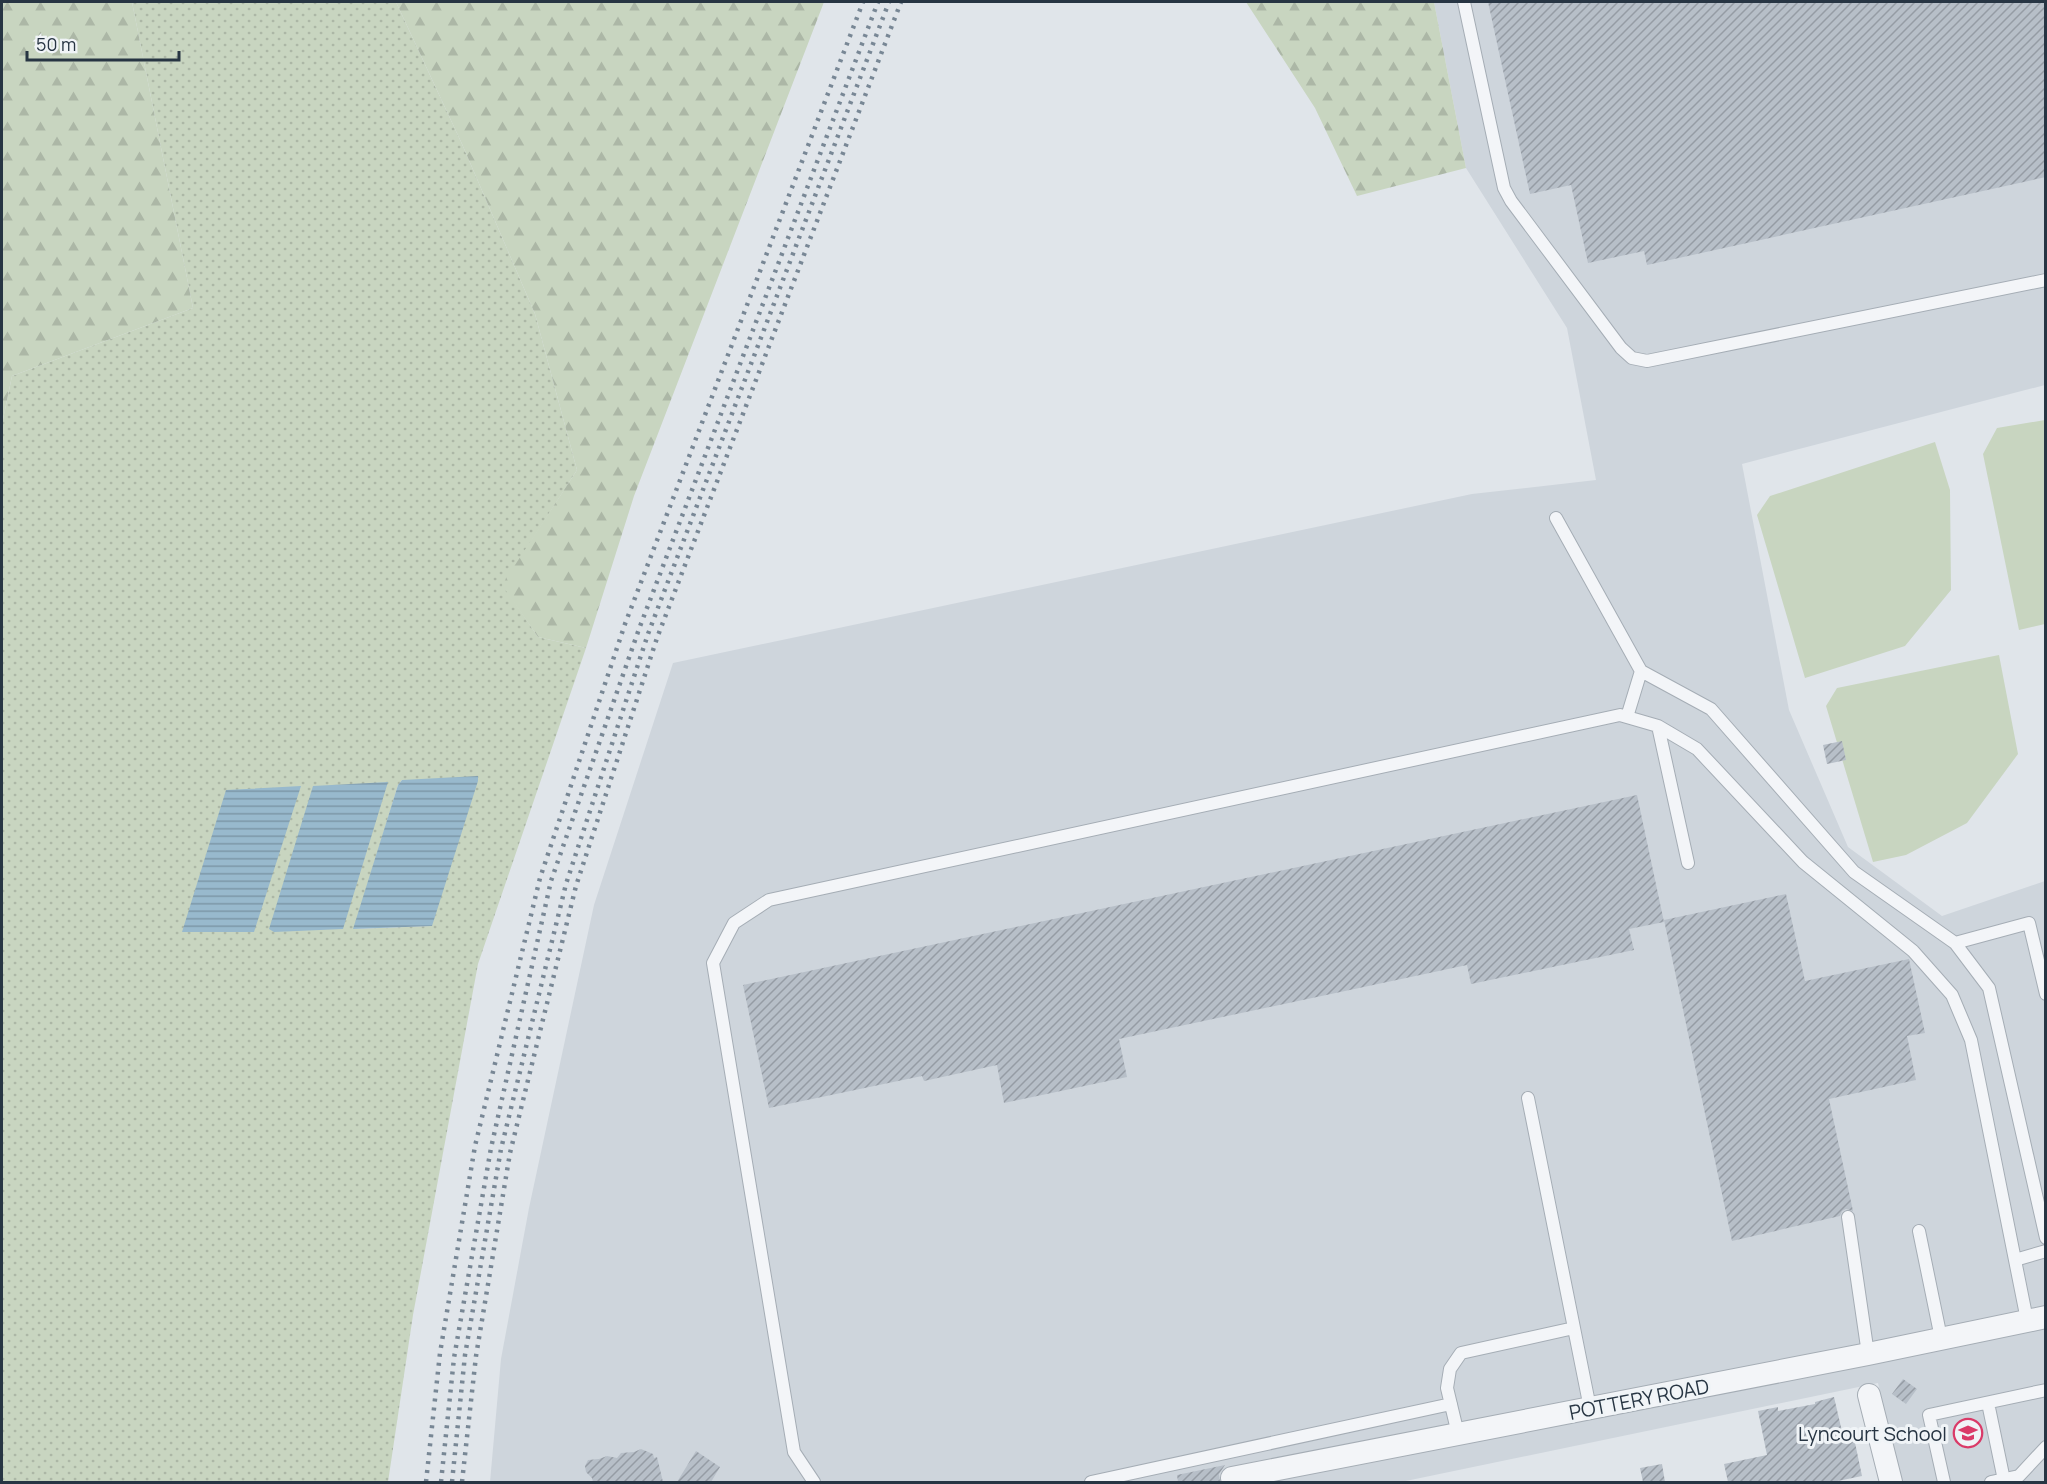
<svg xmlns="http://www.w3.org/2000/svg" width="2047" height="1484" font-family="Manrope,sans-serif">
	<defs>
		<pattern id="grass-dots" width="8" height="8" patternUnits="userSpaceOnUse" patternTransform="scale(1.5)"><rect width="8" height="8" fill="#c8d5c0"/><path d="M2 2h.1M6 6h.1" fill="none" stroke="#acb7a6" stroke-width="1.8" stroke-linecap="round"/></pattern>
		<pattern id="forest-firs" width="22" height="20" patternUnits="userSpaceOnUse" patternTransform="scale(1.5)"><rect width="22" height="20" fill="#c8d5c0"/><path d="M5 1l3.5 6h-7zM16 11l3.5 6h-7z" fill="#acb7a6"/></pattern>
		<pattern id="water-rules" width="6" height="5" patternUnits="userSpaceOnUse" patternTransform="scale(1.5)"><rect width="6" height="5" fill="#98b9cd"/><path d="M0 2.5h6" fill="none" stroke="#7c97a8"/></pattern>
		<pattern id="building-hatch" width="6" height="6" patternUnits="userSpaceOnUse" patternTransform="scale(1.5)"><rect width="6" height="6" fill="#b7bfc8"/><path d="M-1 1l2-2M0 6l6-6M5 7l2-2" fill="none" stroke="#959ca4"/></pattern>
	</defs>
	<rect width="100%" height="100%" fill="#e0e5ea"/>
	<path fill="#ced5dc" d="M 1434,2 L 2045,2 L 2045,385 L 1742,464 L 1789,710 L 1848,847 L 1942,916 L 2045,881 L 2045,1482 L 1901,1482 L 1878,1383 L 1401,1482 L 490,1482 L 501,1359 L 529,1208 L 594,905 L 673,663 L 1472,494 L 1596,480 L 1567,328 L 1466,168 Z"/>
	<path fill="url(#grass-dots)" fill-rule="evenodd" d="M 132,2 L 396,2 L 462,144 L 535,314 L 577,470 L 503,585 L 538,637 L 586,648 L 478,964 L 413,1315 L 388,1482 L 2,1482 L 2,424 L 12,376 L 193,308 ZM 402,780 L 432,926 L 354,929 L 398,785 Z"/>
	<path fill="url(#forest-firs)" d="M 2,2 L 132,2 L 193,308 L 12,376 L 2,424 Z
		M 396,2 L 824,2 L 634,496 L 586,648 L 538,637 L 502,585 L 577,470 L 535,314 L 462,144 Z
		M 1243,2 L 1434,2 L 1466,168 L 1357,196 L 1315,108 L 1246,2 Z"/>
	<path fill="#c8d5c0" d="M 2045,420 L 2045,624 L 2019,630 L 1983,454 L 1997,428 Z
		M 1935,442 L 1950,490 L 1951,590 L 1905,646 L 1805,678 L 1757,515 L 1770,496 Z
		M 1999,655 L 2018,754 L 1967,823 L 1906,855 L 1873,862 L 1826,706 L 1837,688 Z"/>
	<path fill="url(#water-rules)" d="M 478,776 L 478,781 L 432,926 L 353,929 L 398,785 L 402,780 Z
		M 388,782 L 343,929 L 274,932 L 269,929 L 313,786 Z
		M 301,786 L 254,932 L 182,932 L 226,790 Z"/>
	<path fill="url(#building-hatch)" d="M 1488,2 L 2046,2 L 2046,177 L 1647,265 L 1644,251 L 1588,263 L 1571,185 L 1530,194 Z
		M 1842,741 L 1846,760 L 1827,764 L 1823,745 Z
		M 1637,795 L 1664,922 L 1629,929 L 1634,950 L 1471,984 L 1467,965 L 1119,1039 L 1127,1077 L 1004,1103 L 997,1065 L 924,1081 L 922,1076 L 769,1108 L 743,985 Z
		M 1786,894 L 1805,981 L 1909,959 L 1925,1033 L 1907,1036 L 1916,1080 L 1829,1099 L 1853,1211 L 1846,1209 L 1842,1211 L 1840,1216 L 1732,1241 L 1664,920 Z
		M 1903,1379 L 1917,1389 L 1906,1404 L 1892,1394 Z
		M 1834,1397 L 1844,1440 L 1854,1438 L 1862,1476 L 1833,1482 L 1728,1482 L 1724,1464 L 1767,1455 L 1758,1411 L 1778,1407 L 1778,1411 L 1815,1404 L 1815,1402 Z
		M 641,1449 L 653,1454 L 654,1458 L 657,1457 L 663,1482 L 593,1482 L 592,1478 L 586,1472 L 585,1466 L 588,1460 L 599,1459 L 607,1456 L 617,1458 L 621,1453 L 634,1452 Z
		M 696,1451 L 720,1467 L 711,1482 L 677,1482 Z
		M 1662,1464 L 1665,1482 L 1643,1482 L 1640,1468 Z
		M 1225,1465 L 1219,1474 L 1220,1482 L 1178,1482 L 1177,1475 Z"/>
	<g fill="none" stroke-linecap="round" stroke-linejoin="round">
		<g stroke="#a5adb5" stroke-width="14">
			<path id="service" d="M 1464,2 L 1504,188 L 1511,201 L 1621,348 L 1632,358 L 1647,361 L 2046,280
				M 1556,518 L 1641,671
				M 1627,717 L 1641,671 L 1711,709 L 1854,872 L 1955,943 L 2029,923 L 2046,994
				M 1658,726 L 1688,863
				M 1955,943 L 1989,988 L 2046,1238
				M 1528,1098 L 1590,1408
				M 1848,1217 L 1868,1354
				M 1919,1231 L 1941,1338
				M 2015,1260 L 2046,1251
				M 1988,1403 L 2004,1480
				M 1458,1434 L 1447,1388 L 1450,1369 L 1461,1353 L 1574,1328
				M 814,1482 L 794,1452 L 713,963 L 734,923 L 769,900 L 1620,715 L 1658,726 L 1697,749 L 1803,862 L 1913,951 L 1952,995 L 1971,1040 L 2027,1320
				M 1091,1482 L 1451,1404
				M 1944,1482 L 1929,1415 L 2046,1390
				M 1991,1482 L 2019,1476 L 2046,1447"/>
		</g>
		<g stroke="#a5adb5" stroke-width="24">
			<path id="minor" d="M 1869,1395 L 1891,1482
				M 1232,1478 L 1868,1354 L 2046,1317"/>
		</g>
		<use href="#service" stroke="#f3f5f8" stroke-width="12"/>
		<use href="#minor" stroke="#f3f5f8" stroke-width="22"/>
		<path stroke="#788795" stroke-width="4.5" stroke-dasharray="3 6" stroke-linecap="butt" d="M 426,1482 L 440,1353 L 475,1146 L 540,878 L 625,624 L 863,2
			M 441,1482 L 454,1358 L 491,1148 L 551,881 L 639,629 L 878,2
			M 452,1482 L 465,1355 L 501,1149 L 566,884 L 648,634 L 889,2
			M 462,1482 L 476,1356 L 510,1153 L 576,886 L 657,638 L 901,2"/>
	</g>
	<defs>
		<g id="school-ring" transform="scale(1.5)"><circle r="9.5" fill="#f0f4f7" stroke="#da3a68" stroke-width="1.5"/><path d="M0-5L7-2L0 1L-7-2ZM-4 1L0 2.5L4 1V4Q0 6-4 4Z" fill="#da3a68"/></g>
	</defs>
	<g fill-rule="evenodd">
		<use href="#school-ring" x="1968" y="1433"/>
	</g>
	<g text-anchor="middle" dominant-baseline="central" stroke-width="6" stroke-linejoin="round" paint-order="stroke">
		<g font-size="20" fill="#273543" stroke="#f0f4f7">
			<text transform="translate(1639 1399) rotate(-11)">POTTERY ROAD</text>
		</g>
		<g font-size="20" fill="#273543" stroke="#f0f4f7" text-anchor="end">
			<text x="1947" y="1433">Lyncourt School</text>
		</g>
	</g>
	<rect width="2047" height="1484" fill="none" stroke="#273543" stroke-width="6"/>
	<path d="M27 51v9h152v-9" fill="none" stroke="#273543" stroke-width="3"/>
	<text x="36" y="51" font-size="18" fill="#273543" stroke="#f0f4f7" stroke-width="4.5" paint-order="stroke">50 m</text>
</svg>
